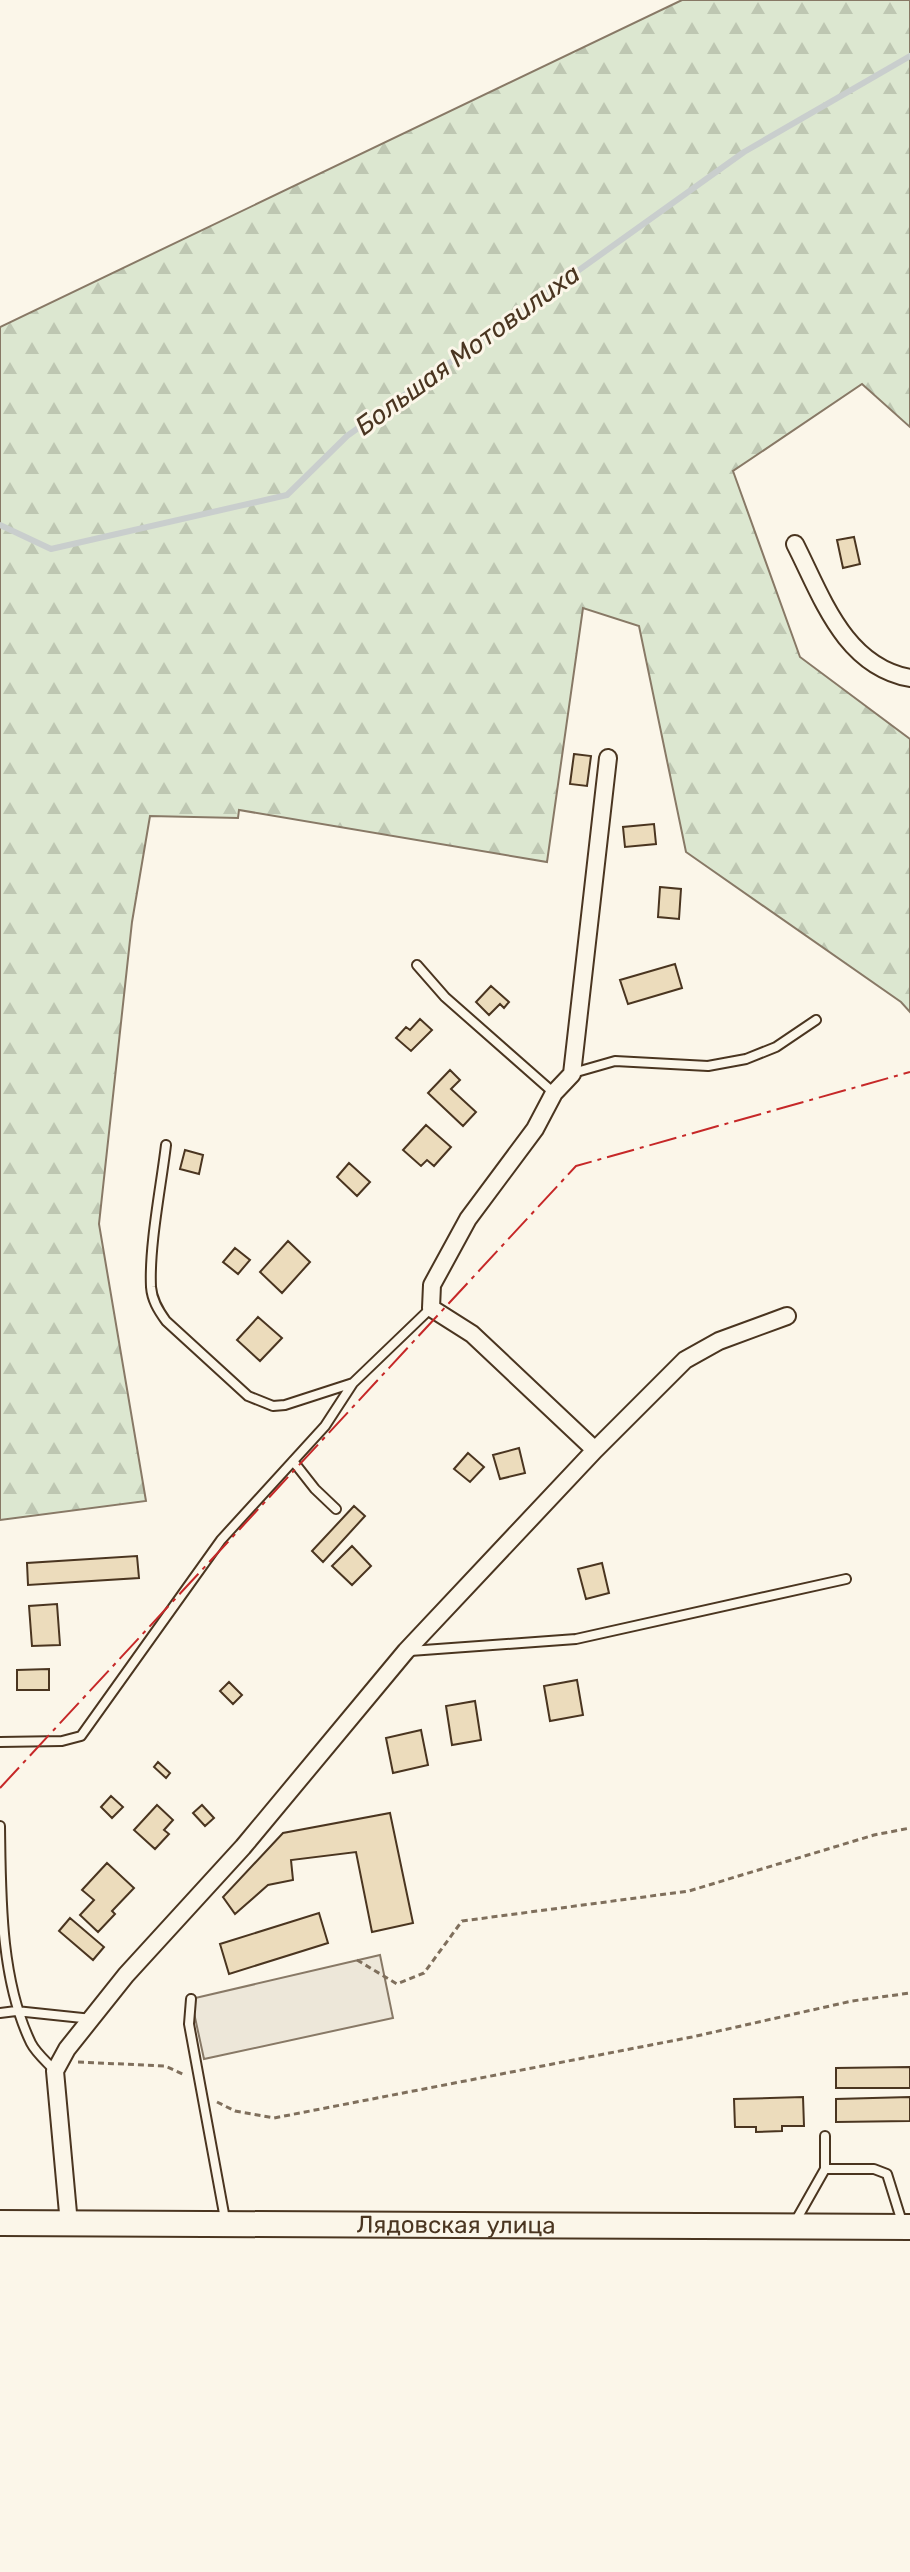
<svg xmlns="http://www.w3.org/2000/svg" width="910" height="2572" font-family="Rubik,sans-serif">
	<defs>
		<pattern id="forest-firs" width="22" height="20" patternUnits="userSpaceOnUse" patternTransform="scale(2)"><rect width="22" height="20" fill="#dce7d0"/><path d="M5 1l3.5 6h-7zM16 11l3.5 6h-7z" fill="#bec7b2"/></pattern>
	</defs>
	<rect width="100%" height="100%" fill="#fbf6e9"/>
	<path fill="url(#forest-firs)" stroke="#887966" stroke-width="2" d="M 682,0 L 910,0 L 910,427 L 862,384 L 733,471 L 800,657 L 910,739 L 910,1012 L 901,1002 L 686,852 L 639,626 L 583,608 L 547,862 L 239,810 L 238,818 L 150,816 L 132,922 L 99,1224 L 146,1501 L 0,1520 L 0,327 Z"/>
	<path fill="#ede7d9" stroke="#887966" stroke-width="2" d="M 380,1955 L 393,2018 L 204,2059 L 191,1999 Z"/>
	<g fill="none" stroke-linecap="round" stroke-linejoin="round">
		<path stroke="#c9cecd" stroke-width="6" d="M 0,525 L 51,549 L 287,495 L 347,436 L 744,152 L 910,56"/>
	</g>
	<path fill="#ecdcbc" stroke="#4a3520" stroke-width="2" d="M 854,537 L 860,564 L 843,568 L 837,540 Z
		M 574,754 L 591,756 L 587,786 L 570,784 Z
		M 654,824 L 656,844 L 625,847 L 623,827 Z
		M 660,887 L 681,889 L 679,919 L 658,917 Z
		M 675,964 L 682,988 L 628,1004 L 620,980 Z
		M 491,986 L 509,1002 L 504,1008 L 500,1004 L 489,1015 L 476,1002 Z
		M 420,1019 L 432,1030 L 411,1051 L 396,1038 L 406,1027 L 410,1030 Z
		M 450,1070 L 460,1080 L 451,1089 L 476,1112 L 463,1126 L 428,1093 Z
		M 426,1125 L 451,1147 L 434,1166 L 427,1160 L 421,1166 L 403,1150 Z
		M 185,1150 L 203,1155 L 199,1174 L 180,1169 Z
		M 349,1163 L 370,1182 L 357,1196 L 337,1177 Z
		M 288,1241 L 310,1262 L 282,1293 L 260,1272 Z
		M 235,1248 L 250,1260 L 238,1274 L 223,1262 Z
		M 258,1317 L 282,1338 L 260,1361 L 237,1340 Z
		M 519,1448 L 525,1473 L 500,1479 L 493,1455 Z
		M 468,1453 L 484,1467 L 470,1482 L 454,1469 Z
		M 354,1506 L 365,1516 L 323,1562 L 312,1551 Z
		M 352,1546 L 371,1566 L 352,1585 L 332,1566 Z
		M 137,1556 L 139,1578 L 28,1585 L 27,1563 Z
		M 602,1563 L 609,1593 L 586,1599 L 578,1569 Z
		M 57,1604 L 60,1645 L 32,1646 L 29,1606 Z
		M 49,1669 L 49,1690 L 17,1690 L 17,1670 Z
		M 577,1680 L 583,1715 L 550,1721 L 544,1686 Z
		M 229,1682 L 242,1695 L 233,1704 L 220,1691 Z
		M 475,1701 L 481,1740 L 452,1745 L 446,1706 Z
		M 421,1730 L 428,1765 L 393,1773 L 386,1738 Z
		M 158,1762 L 170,1773 L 166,1778 L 154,1767 Z
		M 111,1796 L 123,1807 L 112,1818 L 101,1807 Z
		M 157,1805 L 173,1820 L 164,1830 L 169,1834 L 155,1849 L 134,1830 Z
		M 202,1805 L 214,1818 L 205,1826 L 193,1813 Z
		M 390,1813 L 413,1923 L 372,1932 L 356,1852 L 291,1860 L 293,1880 L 268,1885 L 235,1914 L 223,1897 L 283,1833 Z
		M 107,1863 L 134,1888 L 112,1911 L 115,1914 L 98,1932 L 80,1915 L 94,1900 L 82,1890 Z
		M 319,1913 L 328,1943 L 229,1974 L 220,1944 Z
		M 70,1918 L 104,1947 L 93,1960 L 59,1931 Z
		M 910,2067 L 910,2088 L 836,2088 L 836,2068 Z
		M 803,2097 L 804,2126 L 782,2126 L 782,2131 L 756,2132 L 756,2127 L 735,2127 L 734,2099 Z
		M 910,2097 L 910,2121 L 836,2122 L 836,2099 Z"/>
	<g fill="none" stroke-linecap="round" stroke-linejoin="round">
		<g stroke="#4a3520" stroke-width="12">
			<path id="service" d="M 417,965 L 445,997 L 554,1093
				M 573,1073 L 615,1061 L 708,1066 L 746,1059 L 776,1047 L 816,1020
				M 166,1145 C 161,1187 149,1246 151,1287 C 152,1300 158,1310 166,1321 L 248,1396 L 273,1406 L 285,1405 L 353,1383 L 431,1308
				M 293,1461 L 315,1489 L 336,1509
				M 410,1651 L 576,1639 L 846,1579
				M 0,1742 L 62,1741 L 81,1736 L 221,1540 L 325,1426 L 353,1383
				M 0,1826 C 1,1896 0,1979 31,2043 C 36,2053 47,2062 55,2071
				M 191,1999 L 189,2024 L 225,2219
				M 0,2013 L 16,2011 L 92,2019
				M 825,2169 L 825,2136
				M 795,2222 L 825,2169 L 874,2169 L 887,2174 L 902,2222"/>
		</g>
		<g stroke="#4a3520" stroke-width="20">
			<path id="minor" d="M 795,544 C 822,597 844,666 910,678
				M 595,1450 L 472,1334 L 431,1308 L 432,1285 L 468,1219 L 535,1129 L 554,1093 L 572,1074 L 608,758
				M 69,2224 L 55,2071 L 67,2049 L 126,1975 L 243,1847 L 406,1651 L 595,1450 L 685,1360 L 719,1341 L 787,1316"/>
		</g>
		<g stroke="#4a3520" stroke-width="28">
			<g id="secondary">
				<path id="s1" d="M 0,2223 L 910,2227"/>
			</g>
		</g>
		<path stroke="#7f6f5c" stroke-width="3" stroke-dasharray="6 4" stroke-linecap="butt" d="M 357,1960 L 397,1984 L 424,1973 L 462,1921 L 689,1891 L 874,1835 L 910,1828
			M 78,2062 L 165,2066 L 185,2075
			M 217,2102 L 235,2111 L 274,2118 L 692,2037 L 852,2001 L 910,1993"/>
		<use href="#service" stroke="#fbf6e9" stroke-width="8"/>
		<use href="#minor" stroke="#fbf6e9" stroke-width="16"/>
		<use href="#secondary" stroke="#fbf6e9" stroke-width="24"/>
		<path stroke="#c62828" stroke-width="2" stroke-dasharray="28 6 4 6" stroke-linecap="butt" d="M 0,1788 L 576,1166 L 910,1072"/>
	</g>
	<g text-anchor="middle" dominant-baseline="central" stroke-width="6" stroke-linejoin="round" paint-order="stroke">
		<g font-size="24" fill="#4a3520" stroke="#fbf6e9">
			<text stroke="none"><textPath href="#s1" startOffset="456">Лядовская улица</textPath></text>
		</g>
		<g font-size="26" font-style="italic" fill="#4a3520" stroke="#fbf6e9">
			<text transform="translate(468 350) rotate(-36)">Большая Мотовилиха</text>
		</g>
	</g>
</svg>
